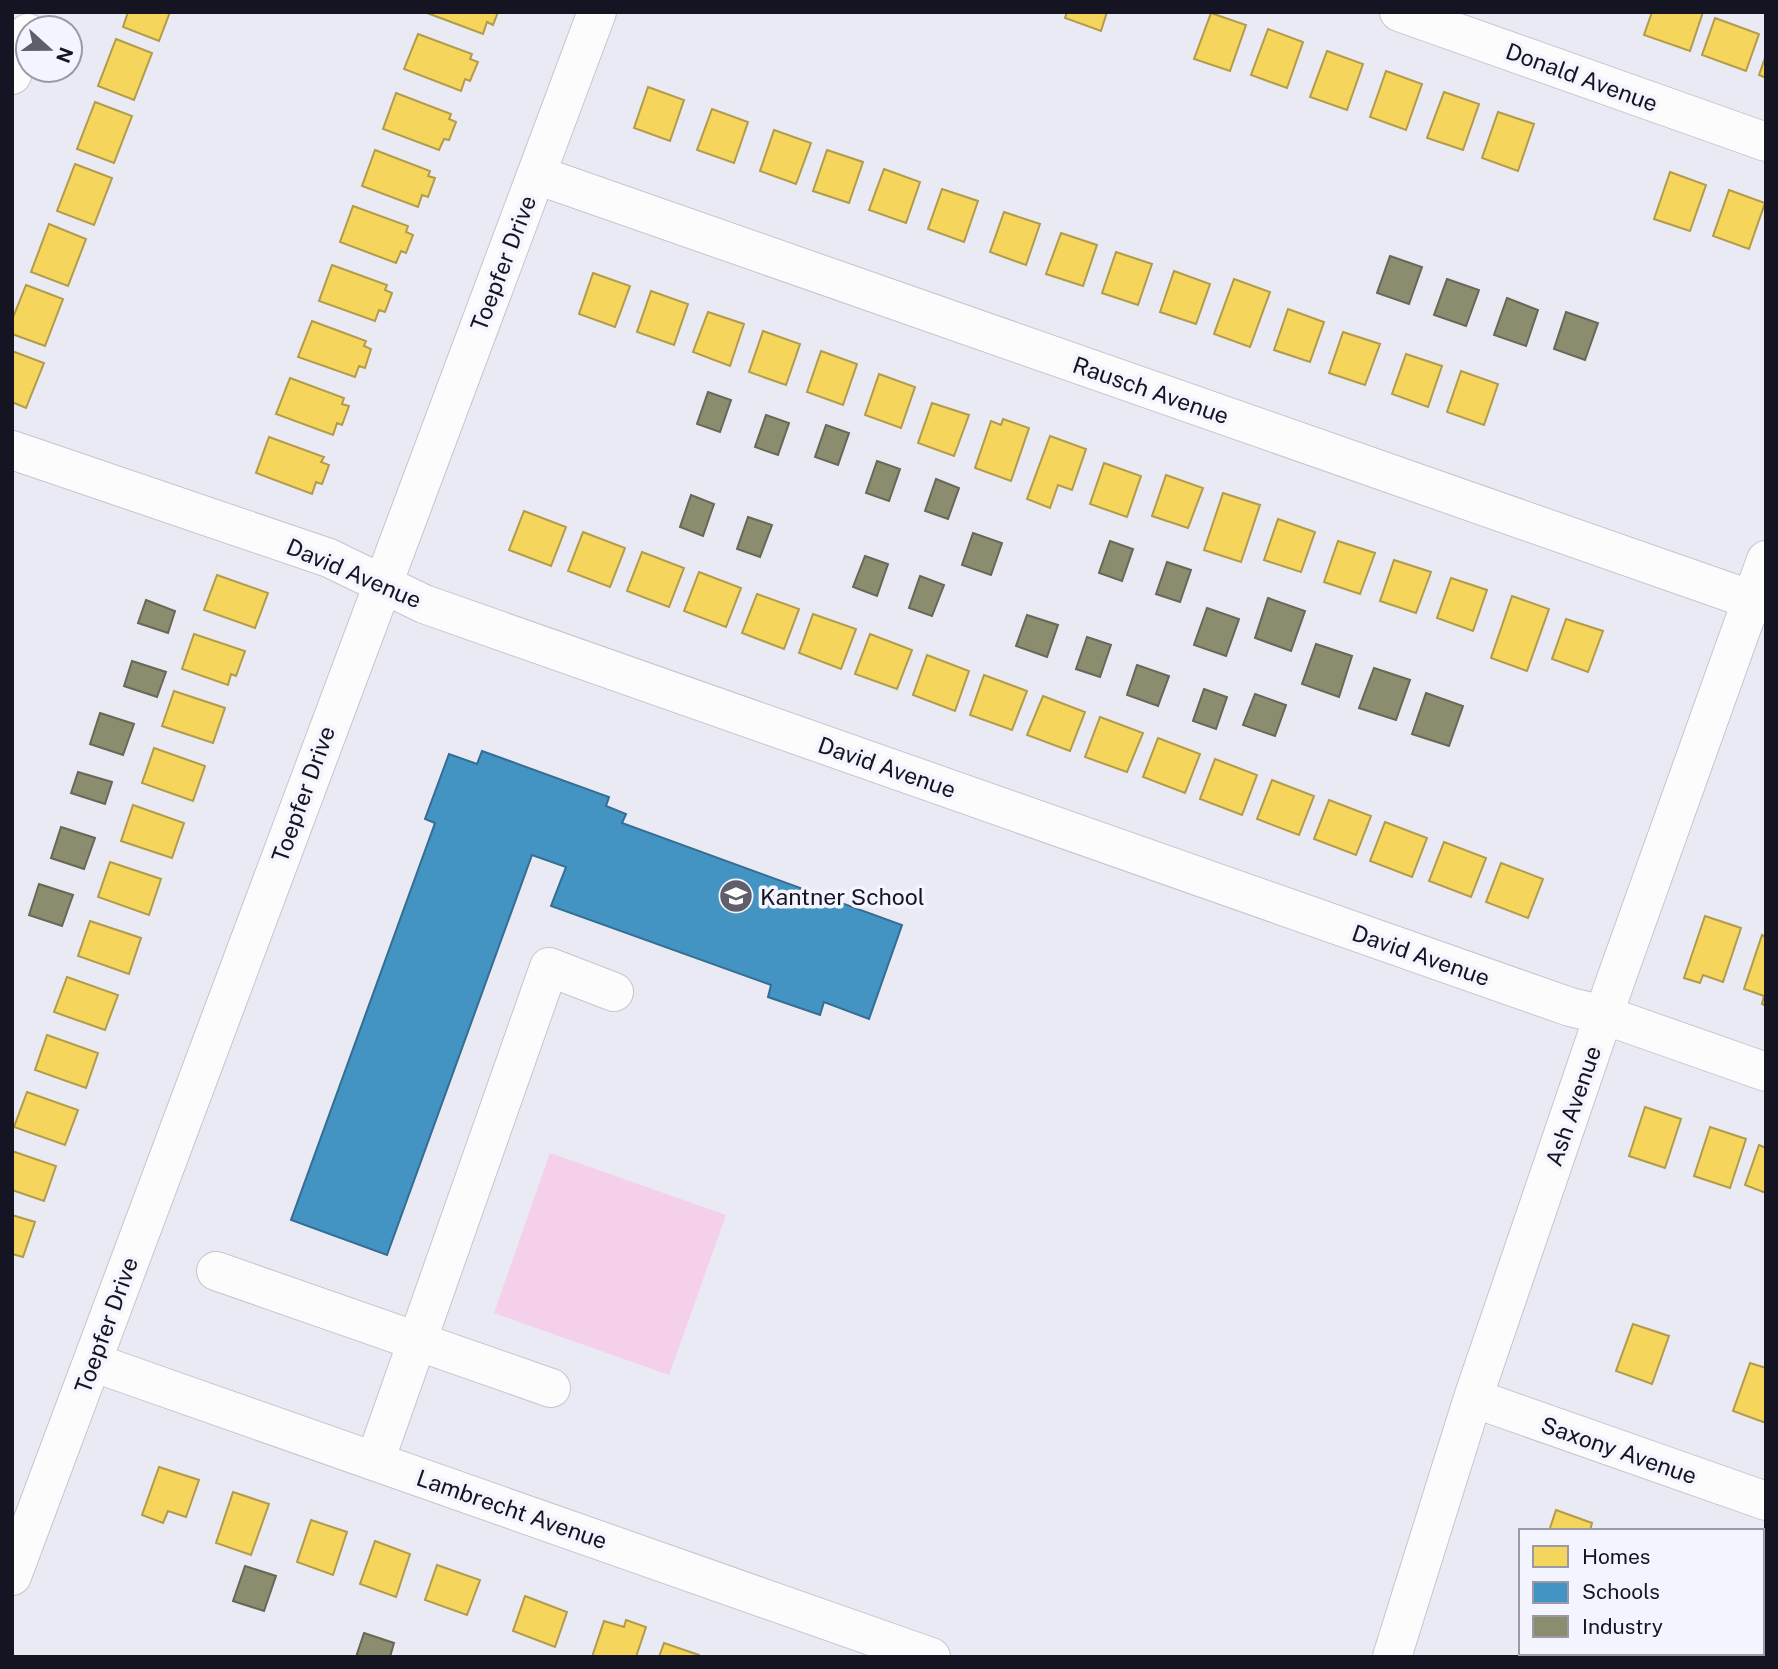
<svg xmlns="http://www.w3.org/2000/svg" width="1778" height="1669" font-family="'Public Sans',sans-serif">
	<rect width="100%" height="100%" fill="#e9eaf4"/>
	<path fill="#f4d0ea" d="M 550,1153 L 726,1215 L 669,1375 L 494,1313 Z"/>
	<path fill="#f6d55c" stroke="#b29b4b" stroke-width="2" d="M 128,12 L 170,12 L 159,41 L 123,27 Z
		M 498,12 L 493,25 L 487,22 L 483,34 L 427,13 Z
		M 1067,12 L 1107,12 L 1101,31 L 1065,18 Z
		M 1652,12 L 1703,12 L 1690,51 L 1644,35 Z
		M 1211,13 L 1246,25 L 1230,71 L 1194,59 Z
		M 1715,18 L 1759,34 L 1746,71 L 1702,55 Z
		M 1268,29 L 1303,42 L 1287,88 L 1251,75 Z
		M 418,34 L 472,54 L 470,59 L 478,62 L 470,81 L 465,79 L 461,91 L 404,69 Z
		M 116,39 L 152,53 L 134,100 L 98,86 Z
		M 1327,51 L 1363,64 L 1347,110 L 1310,97 Z
		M 1766,55 L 1766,78 L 1759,75 Z
		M 1386,71 L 1422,84 L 1406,130 L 1370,117 Z
		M 648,87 L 684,100 L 670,141 L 634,128 Z
		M 1444,92 L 1479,104 L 1463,150 L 1427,138 Z
		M 396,93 L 451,114 L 449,119 L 456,122 L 449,140 L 444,139 L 439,150 L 383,129 Z
		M 95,102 L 132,116 L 114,163 L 77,149 Z
		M 712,109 L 748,122 L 734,163 L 697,150 Z
		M 1498,112 L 1534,124 L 1518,171 L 1482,158 Z
		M 774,130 L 811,143 L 796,184 L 760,171 Z
		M 375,150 L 430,171 L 428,176 L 435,178 L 428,197 L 422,195 L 418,207 L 362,186 Z
		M 827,150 L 863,162 L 849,203 L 813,191 Z
		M 75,164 L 112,178 L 94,225 L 57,211 Z
		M 884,169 L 920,182 L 906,223 L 869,210 Z
		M 1670,172 L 1706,185 L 1690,231 L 1654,219 Z
		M 942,189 L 978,201 L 964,242 L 928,229 Z
		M 1729,190 L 1765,203 L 1749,249 L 1713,236 Z
		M 353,206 L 408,226 L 406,232 L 413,235 L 406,253 L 401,251 L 396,263 L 340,242 Z
		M 1004,212 L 1040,224 L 1026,265 L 990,252 Z
		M 49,224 L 86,239 L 68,286 L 31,272 Z
		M 1061,233 L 1097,245 L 1083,286 L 1046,274 Z
		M 1116,252 L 1152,264 L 1138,305 L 1102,293 Z
		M 332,265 L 387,285 L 385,290 L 392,293 L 385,312 L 379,310 L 375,321 L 319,301 Z
		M 1174,271 L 1210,284 L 1196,324 L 1160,312 Z
		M 593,273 L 630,286 L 615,327 L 579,314 Z
		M 1234,279 L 1270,292 L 1250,347 L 1214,334 Z
		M 26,285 L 63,299 L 45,346 L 12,334 L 12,320 Z
		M 651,291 L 688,304 L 674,345 L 637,332 Z
		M 1288,309 L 1324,322 L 1310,362 L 1274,350 Z
		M 708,312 L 744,324 L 730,366 L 693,352 Z
		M 312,321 L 366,341 L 364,346 L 371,349 L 365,368 L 359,366 L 355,377 L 298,357 Z
		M 763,331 L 800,344 L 786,385 L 749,372 Z
		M 1343,332 L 1380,344 L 1365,385 L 1329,373 Z
		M 12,351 L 44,363 L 26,408 L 12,402 Z
		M 821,351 L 857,364 L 843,405 L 807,392 Z
		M 1406,354 L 1442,366 L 1428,407 L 1392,394 Z
		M 1461,371 L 1498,384 L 1484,425 L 1447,412 Z
		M 879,374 L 915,387 L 901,428 L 865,415 Z
		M 290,378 L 344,398 L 342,404 L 349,406 L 342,425 L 337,423 L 333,435 L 276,414 Z
		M 932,403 L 969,415 L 954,456 L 918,443 Z
		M 1003,419 L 1029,428 L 1011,481 L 975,468 L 991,421 L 1001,425 Z
		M 1050,436 L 1086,449 L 1072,490 L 1058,485 L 1050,508 L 1027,499 Z
		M 269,437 L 324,457 L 321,462 L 329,465 L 322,484 L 316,482 L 312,494 L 256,473 Z
		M 1104,463 L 1141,476 L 1127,517 L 1090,504 Z
		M 1166,475 L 1203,488 L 1188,528 L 1152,516 Z
		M 1223,493 L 1260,505 L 1241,562 L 1204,550 Z
		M 524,511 L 566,527 L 551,566 L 509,550 Z
		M 1278,519 L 1315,532 L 1301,572 L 1264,560 Z
		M 583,532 L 625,548 L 610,587 L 568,571 Z
		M 1338,541 L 1375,553 L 1360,594 L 1324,582 Z
		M 642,552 L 684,568 L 669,607 L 627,591 Z
		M 1394,560 L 1431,572 L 1416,613 L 1380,601 Z
		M 699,572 L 741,588 L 726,627 L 684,611 Z
		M 217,575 L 268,593 L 255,628 L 204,610 Z
		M 1451,578 L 1487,590 L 1473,631 L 1437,618 Z
		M 757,594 L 799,609 L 784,649 L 742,633 Z
		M 1512,596 L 1549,609 L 1527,671 L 1491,658 Z
		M 813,614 L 856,629 L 841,669 L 799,653 Z
		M 1566,619 L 1603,631 L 1588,672 L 1552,659 Z
		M 194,634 L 245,651 L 236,676 L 231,674 L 228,685 L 182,669 Z
		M 870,634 L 912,650 L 897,689 L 855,674 Z
		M 927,655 L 969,671 L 955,711 L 913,695 Z
		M 984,675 L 1027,691 L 1012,730 L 970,715 Z
		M 174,691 L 225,708 L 213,743 L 162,726 Z
		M 1043,696 L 1085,712 L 1070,751 L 1027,735 Z
		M 1100,717 L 1143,733 L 1127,772 L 1085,757 Z
		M 1158,738 L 1200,754 L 1185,793 L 1143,777 Z
		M 154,748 L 205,766 L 193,801 L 142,783 Z
		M 1215,759 L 1257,775 L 1242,815 L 1200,799 Z
		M 1272,780 L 1314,796 L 1299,835 L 1257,819 Z
		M 1329,800 L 1371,816 L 1356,855 L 1314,839 Z
		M 133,805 L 184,823 L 172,858 L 121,841 Z
		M 1385,822 L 1427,838 L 1412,877 L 1370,861 Z
		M 1444,842 L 1486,858 L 1471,897 L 1429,881 Z
		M 110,862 L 161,879 L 149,915 L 98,897 Z
		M 1501,863 L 1543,879 L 1528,918 L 1486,902 Z
		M 1705,916 L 1741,928 L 1723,982 L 1703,975 L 1700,983 L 1684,978 Z
		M 90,921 L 141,938 L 129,974 L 78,956 Z
		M 1762,935 L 1766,937 L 1766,1006 L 1762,1004 L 1764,996 L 1744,989 Z
		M 67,977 L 118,995 L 105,1030 L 54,1012 Z
		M 47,1035 L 98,1053 L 86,1088 L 35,1070 Z
		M 27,1092 L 78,1110 L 65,1145 L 14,1127 Z
		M 1645,1107 L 1681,1119 L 1665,1168 L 1629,1156 Z
		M 1710,1127 L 1746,1139 L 1730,1188 L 1694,1176 Z
		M 1759,1145 L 1766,1148 L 1766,1193 L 1745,1185 Z
		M 12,1151 L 56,1166 L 44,1201 L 12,1190 Z
		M 12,1215 L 35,1222 L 23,1257 L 12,1254 Z
		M 1633,1324 L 1669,1336 L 1652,1384 L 1616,1371 Z
		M 1750,1363 L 1766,1368 L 1766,1423 L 1733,1411 Z
		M 159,1467 L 199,1480 L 186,1517 L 168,1511 L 163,1523 L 142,1515 Z
		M 233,1492 L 269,1504 L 251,1555 L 216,1543 Z
		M 1556,1510 L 1592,1523 L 1590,1531 L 1549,1531 Z
		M 311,1520 L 347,1532 L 333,1575 L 297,1562 Z
		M 375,1541 L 410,1554 L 396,1597 L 360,1584 Z
		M 437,1565 L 480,1580 L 467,1615 L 425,1600 Z
		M 525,1596 L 567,1612 L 555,1647 L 513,1631 Z
		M 626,1620 L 646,1627 L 636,1657 L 592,1657 L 604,1621 L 624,1627 Z
		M 664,1643 L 699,1655 L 699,1657 L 659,1657 Z"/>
	<path fill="#4393c3" stroke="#356d93" stroke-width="2" d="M 482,751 L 609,797 L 606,806 L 626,814 L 622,823 L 902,925 L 869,1019 L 824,1002 L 820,1015 L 768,997 L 771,985 L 551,906 L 566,867 L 532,855 L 387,1255 L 291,1220 L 435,823 L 425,819 L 449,754 L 477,764 Z"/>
	<path fill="#8c8c6e" stroke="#686858" stroke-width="2" d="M 1390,256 L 1422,267 L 1409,304 L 1377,293 Z
		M 1447,279 L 1479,290 L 1466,326 L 1434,315 Z
		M 1507,298 L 1538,310 L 1526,346 L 1494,335 Z
		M 1566,312 L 1598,323 L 1585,360 L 1554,349 Z
		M 708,392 L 731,400 L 720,432 L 697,424 Z
		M 766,415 L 789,423 L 778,455 L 755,447 Z
		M 826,425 L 849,433 L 838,465 L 815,457 Z
		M 877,461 L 900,469 L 889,501 L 866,493 Z
		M 936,479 L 959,488 L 948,519 L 925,511 Z
		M 691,495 L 714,504 L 703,536 L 680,527 Z
		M 748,517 L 772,525 L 760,557 L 737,549 Z
		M 973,533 L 1002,543 L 991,575 L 962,565 Z
		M 1110,541 L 1133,549 L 1122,581 L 1099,573 Z
		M 865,556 L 888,564 L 877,596 L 853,587 Z
		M 1167,562 L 1191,570 L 1180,602 L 1156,594 Z
		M 920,576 L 944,585 L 932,616 L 909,608 Z
		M 1268,598 L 1305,611 L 1291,651 L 1255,638 Z
		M 146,600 L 175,611 L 168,633 L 138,623 Z
		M 1207,608 L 1239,619 L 1226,656 L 1194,645 Z
		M 1027,615 L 1058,625 L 1047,657 L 1016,646 Z
		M 1087,637 L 1111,645 L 1100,677 L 1076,669 Z
		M 1316,644 L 1352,656 L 1339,697 L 1302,684 Z
		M 132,661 L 166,672 L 157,697 L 124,686 Z
		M 1137,665 L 1169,676 L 1158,706 L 1127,695 Z
		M 1374,668 L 1410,680 L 1396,720 L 1359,708 Z
		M 1204,689 L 1227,697 L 1216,729 L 1193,721 Z
		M 1426,693 L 1463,706 L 1449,746 L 1412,734 Z
		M 1255,694 L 1286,705 L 1275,736 L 1243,725 Z
		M 100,713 L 134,724 L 123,755 L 90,744 Z
		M 78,772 L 112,782 L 105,804 L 71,793 Z
		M 61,827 L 95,838 L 84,869 L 51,858 Z
		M 39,884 L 73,895 L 62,926 L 29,915 Z
		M 245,1566 L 276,1576 L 264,1611 L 233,1601 Z
		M 364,1633 L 394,1643 L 390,1657 L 356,1657 Z"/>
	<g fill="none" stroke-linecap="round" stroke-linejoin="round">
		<g stroke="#c5c5d2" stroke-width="40">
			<path id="minor" d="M 1399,12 L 1766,142
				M 12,75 L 28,33
				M 537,175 L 1766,605
				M 12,450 L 329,558 L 424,604 L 1570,1007 L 1604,1015 L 1766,1072
				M 216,1271 L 551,1388
				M 92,1362 L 931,1657
				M 1473,1398 L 1766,1501
				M 375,1461 L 549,967 L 614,992
				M 12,1576 L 597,12
				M 1392,1657 L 1473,1398 L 1615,982 L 1766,560"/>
		</g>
		<use href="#minor" stroke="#fcfcfd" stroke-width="38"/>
	</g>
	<defs>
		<g id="school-disc" transform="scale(1.75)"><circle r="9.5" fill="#5f5f6c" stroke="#f3f4fd"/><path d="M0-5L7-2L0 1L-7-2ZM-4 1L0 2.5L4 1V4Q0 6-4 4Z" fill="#fff"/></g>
	</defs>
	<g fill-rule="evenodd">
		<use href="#school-disc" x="736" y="896"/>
	</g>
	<g text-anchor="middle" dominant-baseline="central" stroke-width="7" stroke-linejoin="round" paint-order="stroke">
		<g font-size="23" fill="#141423" stroke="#f3f4fd">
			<text transform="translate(1582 77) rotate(20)">Donald Avenue</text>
			<text transform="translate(503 263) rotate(-69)">Toepfer Drive</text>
			<text transform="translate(1151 390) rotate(19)">Rausch Avenue</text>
			<text transform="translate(354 573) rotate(23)">David Avenue</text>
			<text transform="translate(887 767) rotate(19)">David Avenue</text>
			<text transform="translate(303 794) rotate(-70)">Toepfer Drive</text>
			<text transform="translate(1421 955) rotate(19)">David Avenue</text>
			<text transform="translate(1573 1106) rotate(-71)">Ash Avenue</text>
			<text transform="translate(106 1325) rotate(-70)">Toepfer Drive</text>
			<text transform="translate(1619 1450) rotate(19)">Saxony Avenue</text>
			<text transform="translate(512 1509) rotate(19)">Lambrecht Avenue</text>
		</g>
		<g font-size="23" fill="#141423" stroke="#f3f4fd" text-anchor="start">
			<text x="760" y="896">Kantner School</text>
		</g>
	</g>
	<rect width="1778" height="1669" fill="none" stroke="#141423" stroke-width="28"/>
	<rect x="1519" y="1529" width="245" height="126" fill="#f3f4fd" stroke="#9a9aa6" stroke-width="2"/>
	<rect x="1533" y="1546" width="35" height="21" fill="#f6d55c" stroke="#9a9aa6" stroke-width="2"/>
	<text x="1582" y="1564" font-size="21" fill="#141423">Homes</text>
	<rect x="1533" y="1582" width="35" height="21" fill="#4393c3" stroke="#9a9aa6" stroke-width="2"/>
	<text x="1582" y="1599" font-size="21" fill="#141423">Schools</text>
	<rect x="1533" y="1616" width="35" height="21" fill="#8c8c6e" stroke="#9a9aa6" stroke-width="2"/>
	<text x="1582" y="1634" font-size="21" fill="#141423">Industry</text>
	<g transform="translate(49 49) rotate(111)"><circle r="33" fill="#f3f4fd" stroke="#9a9aa6" stroke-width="2"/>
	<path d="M0-5L12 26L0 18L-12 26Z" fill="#5f5f6c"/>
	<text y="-10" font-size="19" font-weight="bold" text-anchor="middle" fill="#141423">N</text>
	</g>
</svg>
